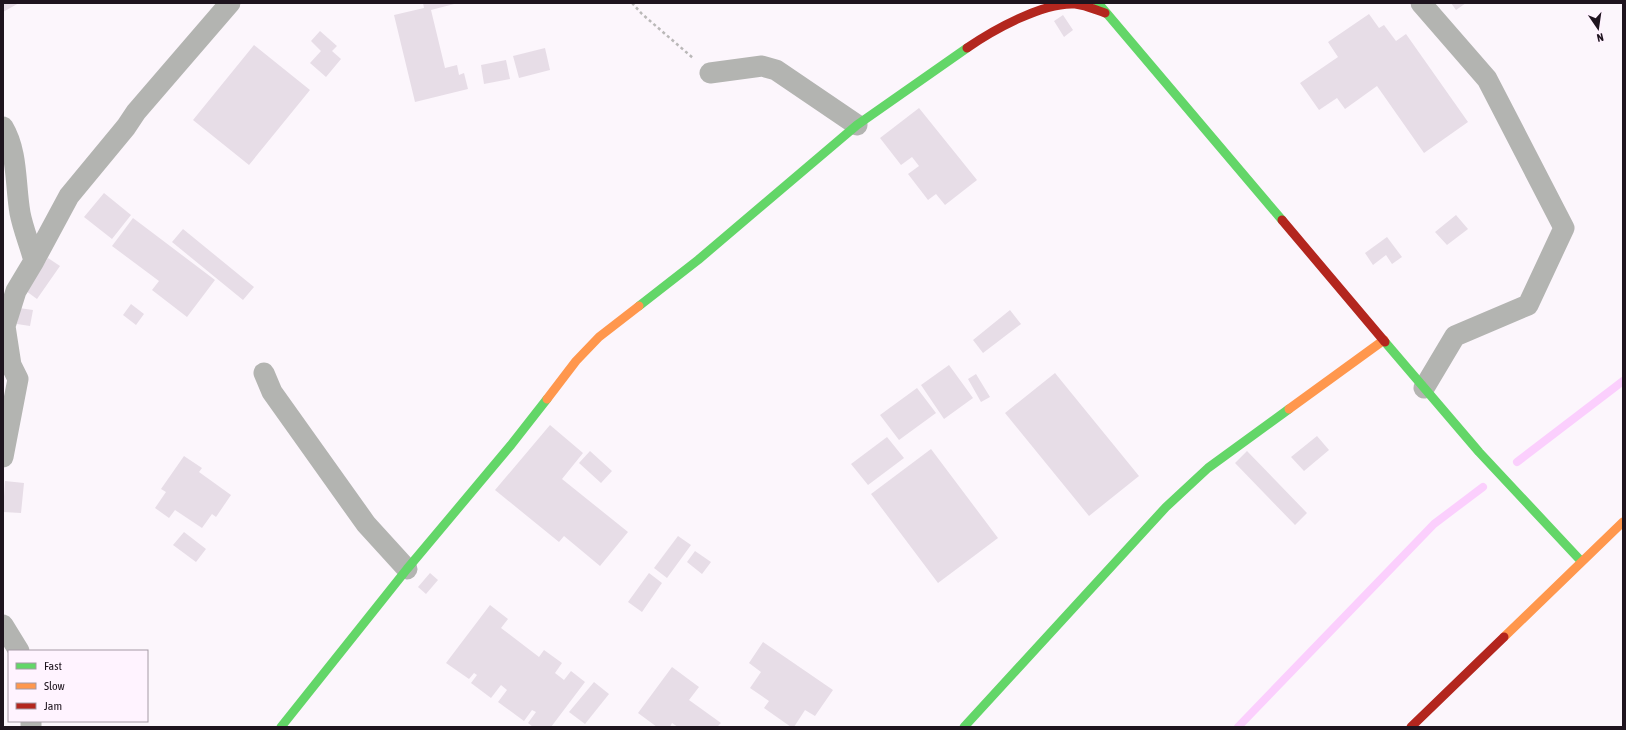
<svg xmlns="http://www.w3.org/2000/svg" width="1626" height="730" font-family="'Asap Condensed',sans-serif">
	<rect width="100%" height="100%" fill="#fcf6fc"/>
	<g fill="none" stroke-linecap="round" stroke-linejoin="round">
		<path stroke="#fbcffd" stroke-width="8" d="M 1517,462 L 1623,381
			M 1238,727 L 1434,524 L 1483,487"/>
	</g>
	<path fill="#e7dde7" d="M 3,3 L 19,3 L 3,12 Z
		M 423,3 L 458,3 L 431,10 L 445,68 L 457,65 L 459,75 L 464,73 L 468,89 L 415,102 L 394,15 L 424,8 Z
		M 1451,3 L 1466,3 L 1456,10 Z
		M 1369,14 L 1379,28 L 1384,25 L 1396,41 L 1406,34 L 1468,122 L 1424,153 L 1377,86 L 1345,109 L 1337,98 L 1319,110 L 1300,83 L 1338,57 L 1328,42 Z
		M 1063,15 L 1073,30 L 1064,37 L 1054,21 Z
		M 320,31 L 337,46 L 332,51 L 341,59 L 326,77 L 310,63 L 321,51 L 311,41 Z
		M 254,45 L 310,90 L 249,165 L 193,120 Z
		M 545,48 L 550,70 L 519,78 L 513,56 Z
		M 506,60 L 510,79 L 484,84 L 481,65 Z
		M 919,108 L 977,180 L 945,205 L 936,194 L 928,200 L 908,174 L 919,166 L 912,157 L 901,165 L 880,138 Z
		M 104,193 L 131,215 L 112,239 L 84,217 Z
		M 1456,215 L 1468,229 L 1447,245 L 1435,232 Z
		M 133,218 L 215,280 L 187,317 L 152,290 L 159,281 L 112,246 Z
		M 183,229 L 254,287 L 243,300 L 172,242 Z
		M 1387,237 L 1402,257 L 1392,264 L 1386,255 L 1373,265 L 1365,253 Z
		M 48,258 L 60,266 L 37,299 L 26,291 Z
		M 131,304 L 144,314 L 136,325 L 123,315 Z
		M 19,308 L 33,310 L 30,326 L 17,324 Z
		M 1010,310 L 1021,324 L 983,353 L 973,340 Z
		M 949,365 L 973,398 L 944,419 L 921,385 Z
		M 1055,373 L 1139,476 L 1089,516 L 1005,413 Z
		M 976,374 L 990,397 L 981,402 L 968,379 Z
		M 917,388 L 936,413 L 899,440 L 880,415 Z
		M 550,425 L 583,453 L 562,479 L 628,532 L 600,566 L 564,536 L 559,542 L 495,490 Z
		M 1317,436 L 1329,450 L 1304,471 L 1291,457 Z
		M 887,437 L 904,458 L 868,485 L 851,464 Z
		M 931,449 L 998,538 L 938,583 L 871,494 Z
		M 590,451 L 612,471 L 601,483 L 579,463 Z
		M 1247,451 L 1307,513 L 1295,525 L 1235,463 Z
		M 184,456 L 202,468 L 199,472 L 231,495 L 216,517 L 212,514 L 202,528 L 175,510 L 169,518 L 155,508 L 166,492 L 161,489 Z
		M 5,481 L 24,483 L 21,513 L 3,512 Z
		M 184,532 L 206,549 L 196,562 L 173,545 Z
		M 678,536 L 691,545 L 667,578 L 654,568 Z
		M 695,551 L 711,562 L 702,574 L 687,562 Z
		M 430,573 L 438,580 L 426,594 L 418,587 Z
		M 649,573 L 662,583 L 642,612 L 628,602 Z
		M 490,605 L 508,619 L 501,628 L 539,657 L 544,650 L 562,663 L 555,673 L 564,680 L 571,671 L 585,682 L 551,727 L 533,727 L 528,723 L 536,712 L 532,710 L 524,721 L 498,702 L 507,690 L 501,685 L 491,698 L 471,683 L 477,675 L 474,673 L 469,679 L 446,663 Z
		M 763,642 L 833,690 L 815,716 L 805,710 L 794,727 L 791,727 L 764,708 L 769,701 L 750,688 L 761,672 L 749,663 Z
		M 672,667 L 699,687 L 689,700 L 721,723 L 717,727 L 678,727 L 672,723 L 670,727 L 657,727 L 638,713 Z
		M 594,682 L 609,694 L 585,724 L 569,712 Z"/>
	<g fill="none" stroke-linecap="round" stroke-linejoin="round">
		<path stroke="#bab8b8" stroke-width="2.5" stroke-dasharray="3 3" stroke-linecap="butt" d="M 632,3 L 642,14 L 693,58"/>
		<path stroke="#b3b4b1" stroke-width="21" d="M 1421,3 L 1487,79 L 1564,228 L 1528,305 L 1455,336 L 1424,388
			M 710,73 L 762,66 L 776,70 L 857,125
			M 3,127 C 18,152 15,184 20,213 C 23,229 30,245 34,261 L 16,291 L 5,326 L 11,365 L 18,379 L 3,457
			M 34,261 L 69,196 L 126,127 L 136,112 L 230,3
			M 264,373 L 272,392 L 366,524 L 407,569
			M 3,625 L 19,651
			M 31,727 L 31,721"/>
		<path stroke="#63d668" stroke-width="9" d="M 1098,3 L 1282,220
			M 639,306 L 698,260 L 857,125 L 967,48
			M 1385,342 L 1479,452 L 1581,561
			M 281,727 L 407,569 L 511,445 L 547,399
			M 964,727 L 1166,507 L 1208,468 L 1289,409"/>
		<path stroke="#ff974d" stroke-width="9" d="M 547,399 L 576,361 L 599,337 L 639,306
			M 1289,409 L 1384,340
			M 1504,637 L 1623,522"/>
		<path stroke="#b3261e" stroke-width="9" d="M 967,48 C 993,30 1043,2 1075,4 C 1085,5 1096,10 1105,13
			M 1282,220 L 1385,342
			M 1411,727 L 1504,637"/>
	</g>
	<rect width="1626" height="730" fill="none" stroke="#1e141e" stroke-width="8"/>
	<rect x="8" y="650" width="140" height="72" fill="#fff3ff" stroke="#a59aa5"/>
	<rect x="16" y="663" width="20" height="6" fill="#63d668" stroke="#a59aa5"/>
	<text x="44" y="670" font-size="12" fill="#1e141e">Fast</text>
	<rect x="16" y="683" width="20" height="6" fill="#ff974d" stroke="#a59aa5"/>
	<text x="44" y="690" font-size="12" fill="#1e141e">Slow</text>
	<rect x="16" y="703" width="20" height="6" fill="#b3261e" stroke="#a59aa5"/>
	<text x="44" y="710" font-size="12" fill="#1e141e">Jam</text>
	<g transform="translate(1598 28) rotate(167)" stroke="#fff3ff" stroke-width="3" paint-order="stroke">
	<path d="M0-3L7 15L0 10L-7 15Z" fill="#1e141e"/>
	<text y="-6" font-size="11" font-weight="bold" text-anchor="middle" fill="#1e141e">N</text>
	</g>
</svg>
